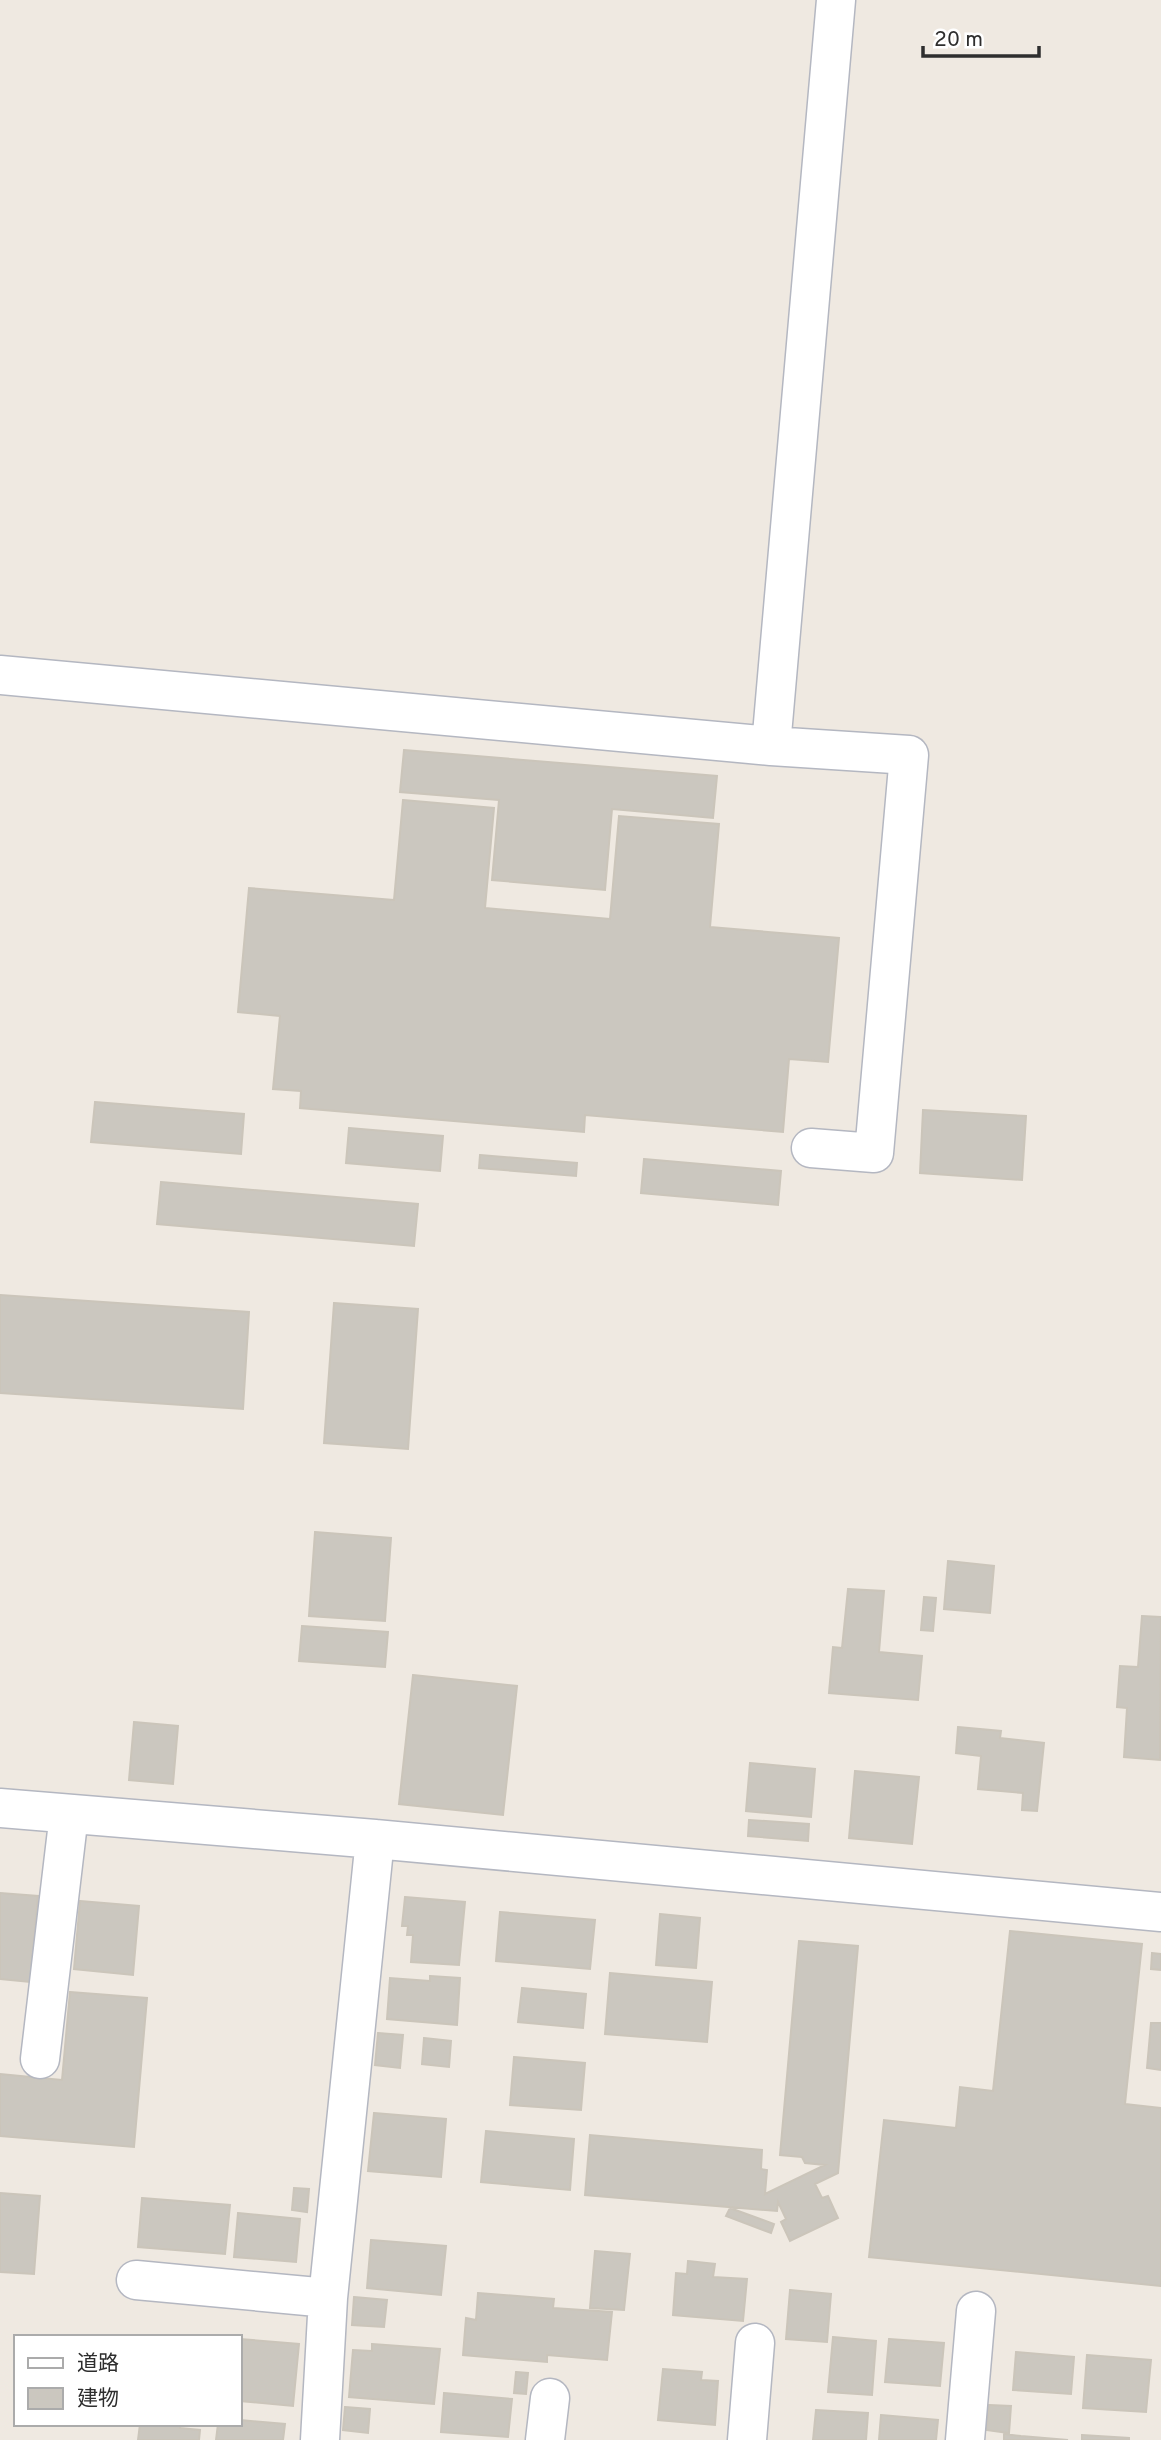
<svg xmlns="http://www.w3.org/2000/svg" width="1161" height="2440" font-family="Overpass,'Noto Sans JP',sans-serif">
	<rect width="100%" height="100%" fill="#efe9e1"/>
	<path fill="#cbc7bf" stroke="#cbc5ba" stroke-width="2" d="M 404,750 L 717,776 L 713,818 L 612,809 L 605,890 L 492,880 L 499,800 L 400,792 Z
		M 403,800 L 494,808 L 485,908 L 610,919 L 619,816 L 719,824 L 710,927 L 839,938 L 828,1062 L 789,1059 L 783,1132 L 585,1115 L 584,1132 L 300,1108 L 301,1091 L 273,1089 L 280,1016 L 238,1012 L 249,888 L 394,900 Z
		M 95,1102 L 244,1114 L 241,1154 L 91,1142 Z
		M 923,1110 L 1026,1116 L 1022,1180 L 920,1173 Z
		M 349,1128 L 443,1136 L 440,1171 L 346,1163 Z
		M 480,1155 L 577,1163 L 576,1176 L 479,1168 Z
		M 644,1159 L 781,1171 L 778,1205 L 641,1193 Z
		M 161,1182 L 418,1204 L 414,1246 L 157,1224 Z
		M 0,1295 L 249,1312 L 243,1409 L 0,1393 Z
		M 334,1303 L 418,1309 L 408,1449 L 324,1443 Z
		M 315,1532 L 391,1538 L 385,1621 L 309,1616 Z
		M 948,1561 L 994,1566 L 990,1613 L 944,1609 Z
		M 848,1589 L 884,1591 L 879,1652 L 922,1656 L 918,1700 L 829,1693 L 833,1647 L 842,1648 Z
		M 924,1597 L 936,1598 L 933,1631 L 921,1630 Z
		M 1142,1616 L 1161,1617 L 1160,1760 L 1124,1757 L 1127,1708 L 1117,1707 L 1120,1666 L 1138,1667 Z
		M 302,1626 L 388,1632 L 385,1667 L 299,1661 Z
		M 413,1675 L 517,1686 L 503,1815 L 399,1804 Z
		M 134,1722 L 178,1726 L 173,1784 L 129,1780 Z
		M 958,1727 L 1001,1731 L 1000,1738 L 1044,1743 L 1037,1811 L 1022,1810 L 1023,1793 L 978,1789 L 981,1756 L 956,1753 Z
		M 750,1763 L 815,1769 L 811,1817 L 746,1811 Z
		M 855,1771 L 919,1777 L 912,1844 L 849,1838 Z
		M 749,1820 L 809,1824 L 808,1841 L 748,1836 Z
		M 0,1893 L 38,1896 L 30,1982 L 0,1979 Z
		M 405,1897 L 465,1902 L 459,1965 L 411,1962 L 413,1935 L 407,1935 L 408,1926 L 402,1926 Z
		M 80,1901 L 139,1906 L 133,1975 L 74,1969 Z
		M 500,1912 L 595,1920 L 590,1969 L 496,1961 Z
		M 660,1914 L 700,1918 L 696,1968 L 656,1965 Z
		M 1010,1931 L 1142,1944 L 1125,2104 L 1161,2108 L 1161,2286 L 869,2257 L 884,2120 L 956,2128 L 960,2087 L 993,2091 Z
		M 799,1941 L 858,1946 L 838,2173 L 815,2184 L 822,2198 L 828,2196 L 838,2218 L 790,2241 L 781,2222 L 786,2219 L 778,2202 L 777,2211 L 585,2195 L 590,2135 L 762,2150 L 761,2169 L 767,2170 L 765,2194 L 825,2165 L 805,2163 L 802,2157 L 780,2155 Z
		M 1152,1953 L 1161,1954 L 1161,1970 L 1151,1969 Z
		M 610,1973 L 712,1982 L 707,2042 L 605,2034 Z
		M 430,1976 L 460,1978 L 457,2025 L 387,2019 L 390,1978 L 430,1981 Z
		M 522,1988 L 586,1994 L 583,2028 L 518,2022 Z
		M 70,1992 L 147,1998 L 134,2147 L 0,2136 L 0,2074 L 62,2080 Z
		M 1151,2023 L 1161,2023 L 1161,2070 L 1147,2068 Z
		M 378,2033 L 403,2035 L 400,2068 L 375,2065 Z
		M 424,2038 L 451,2041 L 449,2067 L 422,2064 Z
		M 514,2057 L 585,2063 L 581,2110 L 510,2105 Z
		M 374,2113 L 446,2119 L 441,2177 L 368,2171 Z
		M 486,2131 L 574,2139 L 570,2190 L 481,2182 Z
		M 294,2188 L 309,2189 L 307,2212 L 292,2210 Z
		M 0,2193 L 40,2196 L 34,2274 L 0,2272 Z
		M 142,2198 L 230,2205 L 225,2254 L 138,2247 Z
		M 730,2208 L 774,2224 L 771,2233 L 726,2216 Z
		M 238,2213 L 300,2219 L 296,2262 L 234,2257 Z
		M 371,2240 L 446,2246 L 441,2295 L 367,2288 Z
		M 595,2251 L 630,2254 L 624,2310 L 590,2308 Z
		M 688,2261 L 715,2264 L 713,2277 L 747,2279 L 743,2321 L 673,2315 L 676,2273 L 687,2274 Z
		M 790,2290 L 831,2294 L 827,2342 L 786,2339 Z
		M 478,2293 L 554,2299 L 553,2308 L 612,2312 L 607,2360 L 547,2355 L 547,2362 L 463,2355 L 466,2318 L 476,2320 Z
		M 354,2297 L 387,2300 L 384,2327 L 352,2325 Z
		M 833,2337 L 876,2341 L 872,2395 L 828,2392 Z
		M 240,2339 L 299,2344 L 293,2406 L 240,2401 Z
		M 889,2339 L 944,2343 L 940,2386 L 885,2382 Z
		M 372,2344 L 440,2349 L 434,2404 L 349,2397 L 353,2350 L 372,2351 Z
		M 1016,2352 L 1074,2357 L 1071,2394 L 1013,2390 Z
		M 1087,2355 L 1151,2360 L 1146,2412 L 1083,2408 Z
		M 663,2369 L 702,2372 L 701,2380 L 718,2381 L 715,2425 L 658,2420 Z
		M 516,2372 L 528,2373 L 526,2394 L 514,2393 Z
		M 444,2393 L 512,2399 L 508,2437 L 441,2432 Z
		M 989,2405 L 1011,2406 L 1009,2433 L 986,2430 Z
		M 345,2407 L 370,2409 L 368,2433 L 343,2430 Z
		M 816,2410 L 868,2413 L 866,2440 L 813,2440 Z
		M 881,2415 L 938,2420 L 936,2440 L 879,2440 Z
		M 240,2420 L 285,2424 L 283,2440 L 216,2440 L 218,2424 L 240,2424 Z
		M 140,2424 L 181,2424 L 180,2428 L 200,2430 L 199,2440 L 138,2440 Z
		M 1004,2434 L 1021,2436 L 1068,2440 L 1004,2440 Z
		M 1082,2435 L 1129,2438 L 1129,2440 L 1082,2440 Z"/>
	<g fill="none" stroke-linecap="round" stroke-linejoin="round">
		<g stroke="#b4b7c1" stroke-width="41">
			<path id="minor" d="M 0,675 L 771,746 L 909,755 L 874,1153 L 811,1148
				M 771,746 L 836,0
				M 0,1808 L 375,1839 L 1161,1912
				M 40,2059 L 69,1814
				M 136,2280 L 328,2298
				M 320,2440 L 328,2298 L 375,1839
				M 545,2440 L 550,2398
				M 747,2440 L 755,2343
				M 965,2440 L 976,2311"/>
		</g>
		<use href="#minor" stroke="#fff" stroke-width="38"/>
	</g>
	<rect x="14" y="2335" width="228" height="91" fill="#ffffff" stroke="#ababab" stroke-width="2"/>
	<rect x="28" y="2358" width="35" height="10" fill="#ffffff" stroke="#ababab" stroke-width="2"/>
	<text x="77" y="2370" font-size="21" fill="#2e2e2e">道路</text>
	<rect x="28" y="2388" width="35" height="21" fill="#cbc7bf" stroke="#ababab" stroke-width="2"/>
	<text x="77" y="2405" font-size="21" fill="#2e2e2e">建物</text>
	<path d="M923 46v10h116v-10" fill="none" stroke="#2e2e2e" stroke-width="3.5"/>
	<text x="934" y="46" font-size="21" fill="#2e2e2e" stroke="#ffffff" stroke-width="5" paint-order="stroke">20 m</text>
</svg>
